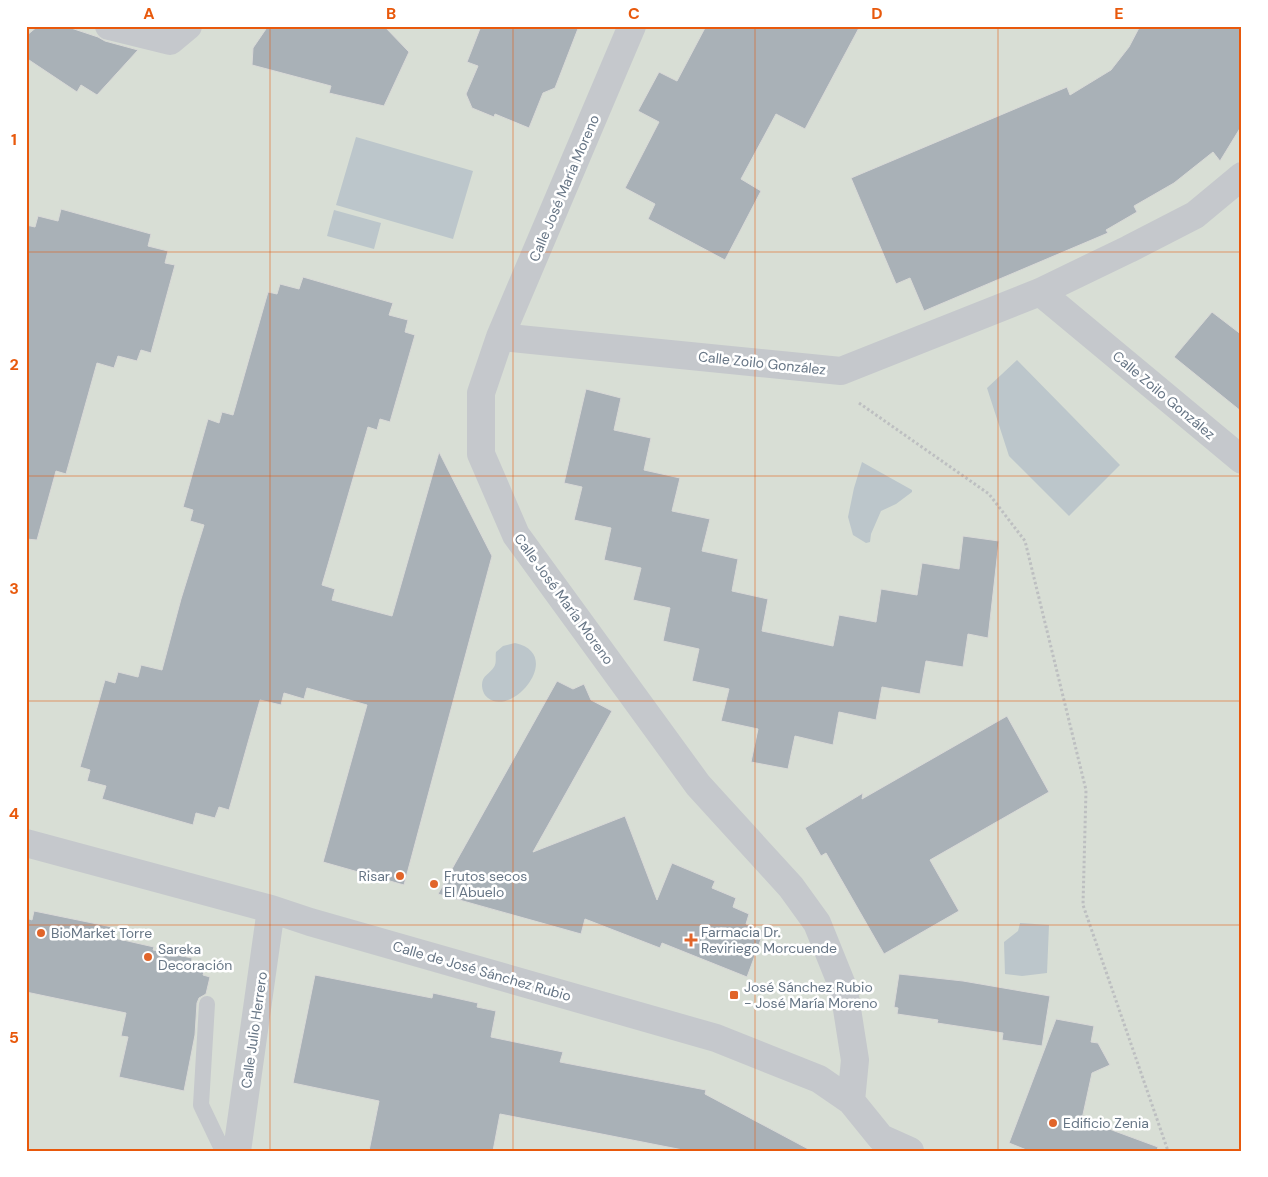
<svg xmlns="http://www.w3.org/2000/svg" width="1268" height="1177" font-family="'DM Sans',sans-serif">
	<rect width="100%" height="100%" fill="#f7f7f4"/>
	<path fill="#d8ded5" d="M 26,26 L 1242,26 L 1242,1151 L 26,1151 Z"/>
	<path fill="#bcc6cb" d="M 356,137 L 473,171 L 453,239 L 336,205 Z
		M 334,210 L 381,223 L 374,249 L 327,236 Z
		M 1017,360 L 1120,465 L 1069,516 L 1009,456 L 987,388 Z
		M 862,462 L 912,490 L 912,492 L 896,504 L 881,511 L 871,534 L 870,542 L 866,543 L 853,535 L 848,517 L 854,488 Z
		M 515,643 C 565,654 513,718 488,698 C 484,695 482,690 482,685 C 482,675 490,674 494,667 C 497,662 495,657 496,652 L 503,646 Z
		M 1020,923 L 1049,925 L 1047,973 L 1022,976 L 1005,974 L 1004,942 L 1018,931 Z"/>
	<path fill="#a9b1b7" stroke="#d9d9d7" d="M 38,26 L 65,26 L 98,37 L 105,41 L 138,50 L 97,95 L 81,85 L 77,92 L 26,58 L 26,36 Z
		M 268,26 L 384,26 L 409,52 L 384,106 L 329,93 L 331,86 L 252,65 L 253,48 Z
		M 481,26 L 579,26 L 555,88 L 543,93 L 529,128 L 495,114 L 494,117 L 472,108 L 466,94 L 478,66 L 467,62 Z
		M 706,26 L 860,26 L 805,129 L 776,114 L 741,179 L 761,191 L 725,260 L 648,219 L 655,204 L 625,188 L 659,122 L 638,111 L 659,72 L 677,81 Z
		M 1140,26 L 1242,26 L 1242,125 L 1220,161 L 1213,152 L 1174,183 L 1134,206 L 1137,212 L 1106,230 L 1108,233 L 924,311 L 910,278 L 896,284 L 851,178 L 1067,87 L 1070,95 L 1111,70 L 1129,47 Z
		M 61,209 L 151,234 L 148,246 L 168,251 L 165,263 L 175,265 L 151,353 L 141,350 L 137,361 L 118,356 L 114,368 L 97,363 L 66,474 L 56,471 L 37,540 L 26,539 L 26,225 L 35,227 L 38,216 L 58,221 Z
		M 303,277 L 393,303 L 389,315 L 408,320 L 405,332 L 415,335 L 390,422 L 380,419 L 377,430 L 368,427 L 322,585 L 335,589 L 332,600 L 392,616 L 439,452 L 492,556 L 404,885 L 323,862 L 367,705 L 307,688 L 304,699 L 284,693 L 281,705 L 260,700 L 229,810 L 219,807 L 215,818 L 196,813 L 193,825 L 102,799 L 106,786 L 87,781 L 90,770 L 80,767 L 105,680 L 115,683 L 118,672 L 138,677 L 141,665 L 162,670 L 181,599 L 204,525 L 190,521 L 193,510 L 183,507 L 208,419 L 219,423 L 222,412 L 233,415 L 268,292 L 277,294 L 280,284 L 299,289 Z
		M 1212,312 L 1242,335 L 1242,412 L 1174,357 Z
		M 586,389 L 621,398 L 614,430 L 651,438 L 644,470 L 680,478 L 672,511 L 710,519 L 702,551 L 738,559 L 732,591 L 768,599 L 762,631 L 833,646 L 839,615 L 876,622 L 881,589 L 917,595 L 922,563 L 959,569 L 963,536 L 999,541 L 988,638 L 968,634 L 963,667 L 926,661 L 920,694 L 882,687 L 876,720 L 839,712 L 833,745 L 795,736 L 788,769 L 751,762 L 758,729 L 721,721 L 729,689 L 692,681 L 699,649 L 663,641 L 670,608 L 633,600 L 641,568 L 604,560 L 611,528 L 574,520 L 582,487 L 564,483 Z
		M 557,681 L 573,689 L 584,684 L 591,700 L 612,711 L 533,852 L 625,816 L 657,900 L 672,863 L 715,881 L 712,888 L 736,898 L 733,907 L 749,914 L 746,924 L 764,931 L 747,977 L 662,943 L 660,948 L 585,919 L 581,934 L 438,894 Z
		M 1007,716 L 1049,792 L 930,860 L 959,911 L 884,954 L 826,853 L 821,856 L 805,828 L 863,793 L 862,799 Z
		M 34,911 L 112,927 L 110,937 L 154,947 L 153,950 L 192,958 L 191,967 L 205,969 L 203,975 L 210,977 L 206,994 L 199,998 L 197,1003 L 195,1035 L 184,1091 L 119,1077 L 128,1037 L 121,1036 L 126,1013 L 26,992 L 26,918 L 32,920 Z
		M 899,974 L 963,981 L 1050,996 L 1042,1046 L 1002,1040 L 1003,1033 L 937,1023 L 938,1020 L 897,1014 L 898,1008 L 894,1007 Z
		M 315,975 L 432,998 L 433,993 L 478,1003 L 477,1007 L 496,1011 L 491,1037 L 563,1052 L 560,1062 L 706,1090 L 705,1094 L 812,1151 L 688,1151 L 500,1114 L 493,1151 L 369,1151 L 379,1101 L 293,1083 Z
		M 1056,1019 L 1094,1026 L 1091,1042 L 1098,1043 L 1110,1065 L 1092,1073 L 1082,1119 L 1158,1147 L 1157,1151 L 1029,1151 L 1009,1143 Z"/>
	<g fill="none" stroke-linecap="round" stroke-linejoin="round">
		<path stroke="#bdbfc1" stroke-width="3" stroke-dasharray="2.5 2.5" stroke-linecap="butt" d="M 859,403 L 989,494 L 1025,541 L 1086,790 L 1083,905 L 1168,1151"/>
		<path stroke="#c5c8cc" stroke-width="16" d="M 207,1004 L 201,1105 L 223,1151"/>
		<path stroke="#c5c8cc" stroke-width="28" d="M 109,26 L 170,41 L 188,26
			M 632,26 L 500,337 L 481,393 L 481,454 L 516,535 L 698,785 L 791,887 L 817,923 L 844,990 L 855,1060 L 851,1101
			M 1040,292 L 1242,460
			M 500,337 L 841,371 L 1040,292 L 1129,249 L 1195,215 L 1242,176
			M 26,843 L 271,909 L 310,922 L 716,1038 L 819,1079 L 851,1101 L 881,1138 L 910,1151
			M 237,1151 L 271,909"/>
	</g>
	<path fill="none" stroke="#e8590c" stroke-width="1" stroke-opacity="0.55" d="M 270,26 L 270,1151M 513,26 L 513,1151M 755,26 L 755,1151M 998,26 L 998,1151M 26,252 L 1242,252M 26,476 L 1242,476M 26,701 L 1242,701M 26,925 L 1242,925"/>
	<g fill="#e1652a" stroke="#fff" stroke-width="2">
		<circle cx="400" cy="876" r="5"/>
		<circle cx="434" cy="884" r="5"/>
		<circle cx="41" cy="933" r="5"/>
		<path d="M688.5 932.5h5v5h5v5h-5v5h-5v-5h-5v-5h5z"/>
		<circle cx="148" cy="957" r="5"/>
		<rect x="729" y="990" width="10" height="10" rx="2.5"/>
		<circle cx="1053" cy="1123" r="5"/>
	</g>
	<g text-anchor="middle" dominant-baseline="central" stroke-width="5" stroke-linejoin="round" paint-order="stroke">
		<g font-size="14" fill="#667585" stroke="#fff">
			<text transform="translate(564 188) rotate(-67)">Calle José María Moreno</text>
			<text transform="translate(762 363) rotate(6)">Calle Zoilo González</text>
			<text transform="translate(1164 395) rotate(40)">Calle Zoilo González</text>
			<text transform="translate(564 599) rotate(54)">Calle José María Moreno</text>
			<text transform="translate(482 971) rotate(16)">Calle de José Sánchez Rubio</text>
			<text transform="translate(254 1030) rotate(-82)">Calle Julio Herrero</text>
		</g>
		<g font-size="14" fill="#667585" stroke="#fff" text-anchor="start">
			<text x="390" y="876" text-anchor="end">Risar</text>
			<text x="444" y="876">Frutos secos<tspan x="444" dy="16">El Abuelo</tspan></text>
			<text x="701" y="932">Farmacia Dr.<tspan x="701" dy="16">Reviriego Morcuende</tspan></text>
			<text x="51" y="933">BioMarket Torre</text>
			<text x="158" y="949">Sareka<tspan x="158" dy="16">Decoración</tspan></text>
			<text x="744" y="987">José Sánchez Rubio<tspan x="744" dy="16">- José María Moreno</tspan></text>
			<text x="1063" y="1123">Edificio Zenia</text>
		</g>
	</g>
	<rect width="1268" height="1177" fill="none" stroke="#ffffff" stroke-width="55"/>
	<rect x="28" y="28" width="1212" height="1122" fill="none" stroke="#e8590c" stroke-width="2"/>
	<g font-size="16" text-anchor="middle" font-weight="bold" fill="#e8590c">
		<text x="149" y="19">A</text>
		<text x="391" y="19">B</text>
		<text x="634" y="19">C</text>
		<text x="877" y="19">D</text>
		<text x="1119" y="19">E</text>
		<text x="14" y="145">1</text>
		<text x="14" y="370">2</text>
		<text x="14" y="594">3</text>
		<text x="14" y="819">4</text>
		<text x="14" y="1043">5</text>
	</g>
</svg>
